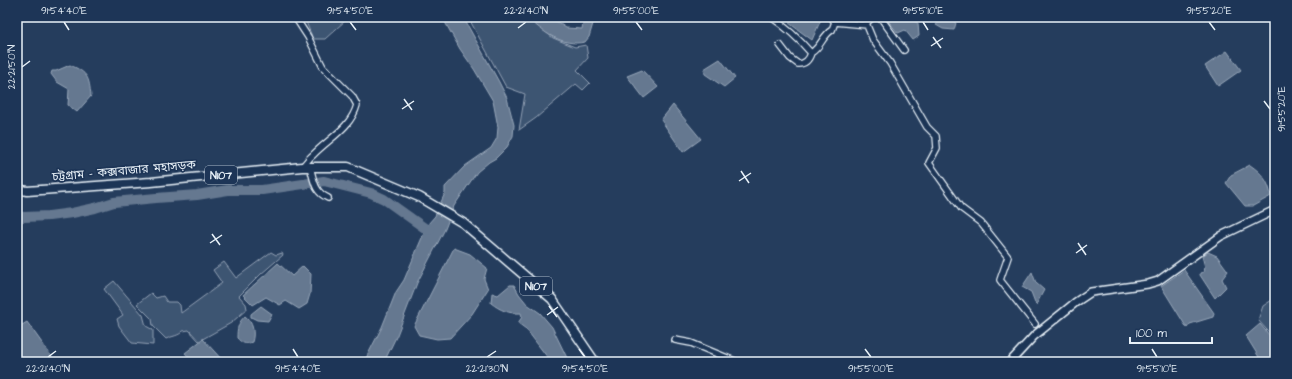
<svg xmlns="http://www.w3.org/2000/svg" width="1292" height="379" font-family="'Architects Daughter','Noto Sans Bengali',sans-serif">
	<rect width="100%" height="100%" fill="#253d5d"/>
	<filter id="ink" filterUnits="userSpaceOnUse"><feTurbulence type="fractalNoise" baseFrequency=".025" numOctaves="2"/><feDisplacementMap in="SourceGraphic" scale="8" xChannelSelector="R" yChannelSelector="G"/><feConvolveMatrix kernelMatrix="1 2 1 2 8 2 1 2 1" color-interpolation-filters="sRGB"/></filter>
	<g filter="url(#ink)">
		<path fill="#3e5472" stroke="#93a2b5" d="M 304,17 L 344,17 L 346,20 L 325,39 L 313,39 Z
			M 468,17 L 526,17 L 553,38 L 575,47 L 586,45 L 588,58 L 577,70 L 590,83 L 583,90 L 576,84 L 536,118 L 519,130 L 525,94 L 506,87 Z
			M 271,252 L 276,255 L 282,253 L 283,255 L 261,274 L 239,296 L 246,304 L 247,309 L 231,323 L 199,341 L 189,330 L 183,331 C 179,336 172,336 166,339 L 153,326 L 152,319 L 137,304 L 151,293 L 156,298 L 163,296 L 167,302 L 177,302 L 180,305 L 181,313 L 222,283 L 213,270 L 224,262 L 236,278 Z
			M 114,281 L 143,315 L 146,326 L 153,330 L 153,345 L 132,343 L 119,326 L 117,319 L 123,315 L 104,289 Z
			M 1275,298 L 1275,339 L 1258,320 L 1263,306 Z"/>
		<path fill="#657890" stroke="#99a8ba" d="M 444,17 L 463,17 L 499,82 L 507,98 L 514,125 L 513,136 L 507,147 L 496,158 L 489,162 L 477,172 L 454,206 L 445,229 L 417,283 L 397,335 L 384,362 L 364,362 L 382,327 L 396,292 L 404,280 L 424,233 L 428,224 L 435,216 L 445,193 L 445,187 L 465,166 L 491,148 L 497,138 L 498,127 L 493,101 L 474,69 L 460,49 L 446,24 Z
			M 527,17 L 550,17 L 566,28 L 582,29 L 584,17 L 595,17 L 589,37 L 585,42 C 563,47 542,32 527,17 Z
			M 793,17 L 822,17 L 812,40 L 789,23 Z
			M 887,17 L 912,17 L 912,20 L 918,23 L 919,36 L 913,40 L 905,30 L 898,33 L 889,22 Z
			M 934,17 L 947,17 L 956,23 L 954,30 L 943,29 L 936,25 L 939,21 Z
			M 1227,51 L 1241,70 L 1218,86 L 1205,66 Z
			M 720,59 L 735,78 L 724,87 L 705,74 L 704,69 Z
			M 70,65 C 88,73 89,77 91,96 L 77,112 L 68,105 L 69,89 L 57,82 L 51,74 L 52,71 L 56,71 Z
			M 642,70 L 658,87 L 644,98 L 627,76 Z
			M 673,105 L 701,139 L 683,152 L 661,120 Z
			M 1250,165 C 1262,173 1269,182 1271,196 L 1253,206 L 1245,206 L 1226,183 L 1231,175 Z
			M 454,248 L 470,254 L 487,268 L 484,279 L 488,289 L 472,314 L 450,338 L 437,339 L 419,335 L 414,326 Z
			M 1208,252 L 1217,256 L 1228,271 L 1222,279 L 1226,287 L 1215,298 L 1200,275 L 1200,273 L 1204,272 L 1205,267 L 1202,256 Z
			M 278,263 L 292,276 L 303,266 L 311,274 L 310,294 L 307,304 L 299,309 L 286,301 L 280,305 L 266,297 L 253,305 L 243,295 Z
			M 1184,270 L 1214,313 L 1213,317 L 1190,324 L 1187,328 L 1161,286 Z
			M 1032,272 L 1036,283 L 1044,290 L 1036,305 L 1031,292 L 1022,287 Z
			M 510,285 L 514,285 L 519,294 L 527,304 L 540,313 L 552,327 L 569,362 L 556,362 L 556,359 L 548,358 L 526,329 L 518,323 L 522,317 L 521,313 C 509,314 500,310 491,303 L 492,293 L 498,295 Z
			M 261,306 L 272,314 L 268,321 L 257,320 L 251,317 L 251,314 Z
			M 245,316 C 253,322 255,333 252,342 C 244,345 242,343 237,338 C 237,328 238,323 245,316 Z
			M 27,322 L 52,357 L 45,362 L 17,362 L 17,328 Z
			M 1260,324 L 1275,342 L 1275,361 L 1262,362 L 1246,336 Z
			M 203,339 L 224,362 L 193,362 L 185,353 Z"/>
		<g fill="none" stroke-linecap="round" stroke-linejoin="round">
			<path stroke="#657890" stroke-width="10" d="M 17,216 L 24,217 L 49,216 L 72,213 L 95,208 L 114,202 L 156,198 L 197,195 L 228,190 L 262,190 L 324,181 L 371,193 L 384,199 L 426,229 L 430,230"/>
			<g stroke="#e8f1f8" stroke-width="8">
				<path id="minor" d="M 295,17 L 308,37 L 323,67 L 352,96 L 357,105 C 351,128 328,139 313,155 C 309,158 306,163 302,167
					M 771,17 C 786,27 799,39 811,53 C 809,60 805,64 798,64 L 790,58 L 780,45
					M 831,17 L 835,22 L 867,25
					M 873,17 L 866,23 L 873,40 L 890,63 L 927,127 L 936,136 L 937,148 L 929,163 L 961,208 L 981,223 L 1008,257 L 1000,280 L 1035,324
					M 880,17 L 904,50
					M 811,53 C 822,46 822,36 832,30 L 835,22
					M 310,167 C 314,180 314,192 328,198
					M 675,340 L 691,343 L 737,362"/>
			</g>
			<g stroke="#e8f1f8" stroke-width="10">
				<path id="major" d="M 1010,362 L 1034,336 L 1076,302 L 1091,292 L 1148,284 L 1158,281 L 1221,236 L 1275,210"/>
			</g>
			<g stroke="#e8f1f8" stroke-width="11">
				<path id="highway" d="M 17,189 L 27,191 L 151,182 L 302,167 L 348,167 L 419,197 L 463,223 L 552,299 L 595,362"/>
			</g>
			<use href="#minor" stroke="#1d3557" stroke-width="5.5"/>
			<use href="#major" stroke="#1d3557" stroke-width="7"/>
			<use href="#highway" stroke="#1d3557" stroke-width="8"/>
		</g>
	</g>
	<path fill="none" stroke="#e8f1f8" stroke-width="1.5" d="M 64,22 L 69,30M 350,22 L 356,30M 636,22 L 642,30M 923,22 L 928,30M 1209,22 L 1215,30M 518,28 L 526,22M 933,37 L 941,48M 931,46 L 943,38M 22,67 L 30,61M 404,99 L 412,110M 1264,101 L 1270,109M 402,109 L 414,101M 741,171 L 749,183M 739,181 L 751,173M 212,234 L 220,245M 210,243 L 222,235M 1078,243 L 1086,255M 1076,253 L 1087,245M 549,306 L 557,317M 547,315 L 558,307M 293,349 L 298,357M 579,349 L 585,357M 865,349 L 871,357M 1152,349 L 1157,357M 48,357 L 56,351M 487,357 L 496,351"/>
	<g text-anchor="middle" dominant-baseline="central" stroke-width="3.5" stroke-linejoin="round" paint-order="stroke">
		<g fill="#1d3557" stroke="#abb9c8" stroke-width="1">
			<rect x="205" y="166" width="32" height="18" rx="3"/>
			<rect x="520" y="277" width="32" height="18" rx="3"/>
		</g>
		<g font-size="11" font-weight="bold" fill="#e8f1f8">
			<text x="221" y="175">N107</text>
			<text x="536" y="286">N107</text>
		</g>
		<g font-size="12" fill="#e8f1f8" stroke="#1d3557">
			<text transform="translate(124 171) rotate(-5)">চট্টগ্রাম - কক্সবাজার মহাসড়ক</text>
		</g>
	</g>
	<rect width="1292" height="379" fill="none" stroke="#1d3557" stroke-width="44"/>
	<path d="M1130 337v6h82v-6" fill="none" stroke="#e8f1f8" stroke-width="2"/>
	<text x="1136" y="337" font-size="12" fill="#e8f1f8" stroke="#1d3557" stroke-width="3" paint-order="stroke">100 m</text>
	<rect x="22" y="22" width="1248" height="335" fill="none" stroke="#e8f1f8" stroke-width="1.5"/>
	<g font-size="10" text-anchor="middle" fill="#e8f1f8">
		<text x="64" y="14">91°54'40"E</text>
		<text x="350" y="14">91°54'50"E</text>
		<text x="526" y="14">22°21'40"N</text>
		<text x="636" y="14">91°55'00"E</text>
		<text x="923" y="14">91°55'10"E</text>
		<text x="1209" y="14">91°55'20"E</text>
		<text transform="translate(11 67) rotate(-90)" y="4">22°21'50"N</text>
		<text transform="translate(1281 109) rotate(-90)" y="4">91°55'20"E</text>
		<text x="48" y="372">22°21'40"N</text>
		<text x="298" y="372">91°54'40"E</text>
		<text x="487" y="372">22°21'30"N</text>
		<text x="585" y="372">91°54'50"E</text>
		<text x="871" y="372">91°55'00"E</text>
		<text x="1157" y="372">91°55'10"E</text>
	</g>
</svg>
